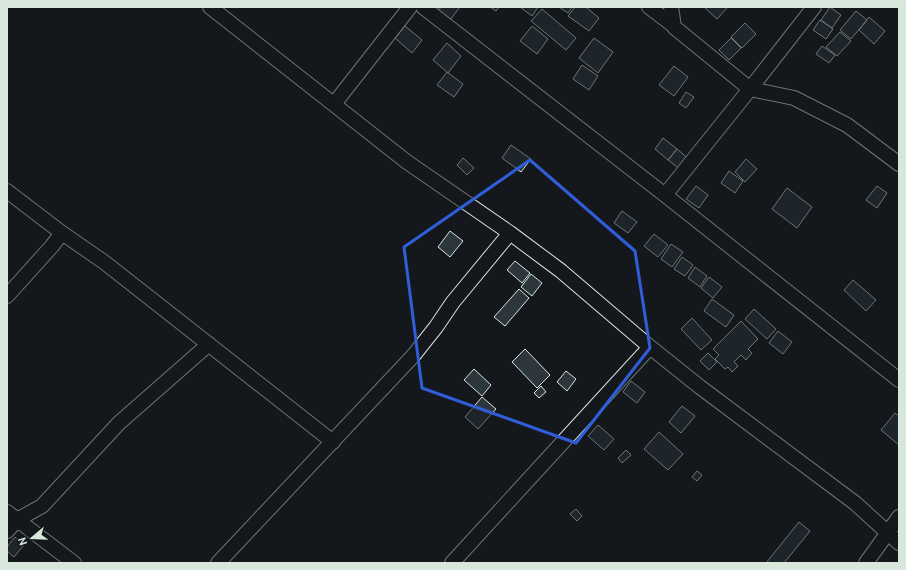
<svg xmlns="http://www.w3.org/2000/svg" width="906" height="570" font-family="Cabin,sans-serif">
	<rect width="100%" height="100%" fill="#14181c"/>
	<path fill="#2c363c" stroke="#d8e6dc" d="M 441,7 L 460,7 L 450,20 L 438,11 Z
		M 490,7 L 499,7 L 496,11 Z
		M 520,7 L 538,7 L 532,16 Z
		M 559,7 L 572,7 L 568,13 Z
		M 575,7 L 586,7 L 599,18 L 589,31 L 568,16 Z
		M 704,7 L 725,7 L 727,8 L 717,19 Z
		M 830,7 L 841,15 L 832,28 L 821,20 Z
		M 542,9 L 576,38 L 566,50 L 531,21 Z
		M 856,11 L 867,20 L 851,39 L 840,30 Z
		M 869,17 L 885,31 L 874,44 L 859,30 Z
		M 820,20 L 833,29 L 826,39 L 813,30 Z
		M 745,23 L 756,34 L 742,48 L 731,37 Z
		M 405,26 L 422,40 L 412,53 L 395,38 Z
		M 532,26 L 548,39 L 537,54 L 520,41 Z
		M 840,32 L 851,41 L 837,56 L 826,47 Z
		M 594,38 L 613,52 L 598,73 L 579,58 Z
		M 731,38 L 741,48 L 729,60 L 719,50 Z
		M 447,43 L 461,56 L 448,73 L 433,60 Z
		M 822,46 L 835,55 L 829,63 L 816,54 Z
		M 582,65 L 598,76 L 589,90 L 573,79 Z
		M 674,66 L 688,77 L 674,96 L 659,85 Z
		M 447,72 L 463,84 L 454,97 L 437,85 Z
		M 686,92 L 694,97 L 686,108 L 679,103 Z
		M 663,138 L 677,149 L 668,160 L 655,149 Z
		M 511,145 L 531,159 L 521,172 L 502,158 Z
		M 677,149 L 690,160 L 682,171 L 668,160 Z
		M 463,158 L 474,168 L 467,175 L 457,165 Z
		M 746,159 L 757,169 L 745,182 L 735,172 Z
		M 729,171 L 743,181 L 735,193 L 721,183 Z
		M 696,186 L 708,195 L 699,208 L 686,199 Z
		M 877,186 L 887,193 L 877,208 L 866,200 Z
		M 787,188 L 812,207 L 797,228 L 772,209 Z
		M 622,211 L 637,222 L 628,233 L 614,223 Z
		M 450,231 L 463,241 L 450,257 L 438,247 Z
		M 654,234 L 668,245 L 658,257 L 644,246 Z
		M 671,244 L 683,252 L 672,267 L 661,259 Z
		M 682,257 L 693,265 L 685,276 L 674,269 Z
		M 515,261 L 530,273 L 522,283 L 507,270 Z
		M 695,267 L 707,276 L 700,287 L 688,278 Z
		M 531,274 L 542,283 L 532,296 L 521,287 Z
		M 709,277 L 722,287 L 713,298 L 701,288 Z
		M 853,280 L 876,300 L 866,311 L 844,290 Z
		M 519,289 L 529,298 L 505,326 L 494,317 Z
		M 712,299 L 734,315 L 726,327 L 704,311 Z
		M 754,309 L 776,329 L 767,339 L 745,319 Z
		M 692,318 L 712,340 L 701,350 L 681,329 Z
		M 741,321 L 758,339 L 748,349 L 752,353 L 746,360 L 741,355 L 734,362 L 738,366 L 732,372 L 728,367 L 725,369 L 715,359 L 719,355 L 713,349 Z
		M 778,331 L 792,342 L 783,354 L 769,343 Z
		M 525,349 L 550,375 L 537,388 L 512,362 Z
		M 708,353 L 717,362 L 709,370 L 700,361 Z
		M 474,369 L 491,385 L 482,396 L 464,380 Z
		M 566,371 L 576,379 L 567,391 L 557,382 Z
		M 631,381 L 645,392 L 637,403 L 623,392 Z
		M 541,386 L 546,392 L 539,398 L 534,393 Z
		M 482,397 L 496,409 L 478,429 L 465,417 Z
		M 682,406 L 695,416 L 681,433 L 669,422 Z
		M 895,413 L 899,416 L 899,445 L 881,430 Z
		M 598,425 L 614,439 L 604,450 L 588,436 Z
		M 659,432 L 683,454 L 668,470 L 644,449 Z
		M 626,450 L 631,455 L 622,463 L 618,458 Z
		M 697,471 L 702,475 L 697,481 L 692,477 Z
		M 576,509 L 582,516 L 577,521 L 570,514 Z
		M 799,522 L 810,531 L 784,563 L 766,563 Z
		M 15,537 L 24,545 L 14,557 L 7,551 L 7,547 Z"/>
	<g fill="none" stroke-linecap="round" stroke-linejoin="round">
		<g stroke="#d8e6dc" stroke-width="16">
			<path id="street" d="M 210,7 L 407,162 L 510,233 L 453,302 L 436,327 L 413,356 L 218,563
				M 423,7 L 665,195 L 899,380
				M 649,7 L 674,26
				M 671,7 L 674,27 L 750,89 L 794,98 L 847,125 L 899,164
				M 334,104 L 410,7
				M 7,191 L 62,233
				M 665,195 L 750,89 L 814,7
				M 510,233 L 561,271 L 650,347 L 700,387 L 855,503 L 899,543
				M 7,296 L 52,246 L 62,233 L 104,262 L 333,442
				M 7,512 L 74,563
				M 7,531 L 17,520 L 42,506 L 119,423 L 209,344
				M 452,563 L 650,347
				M 866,563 L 899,517"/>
		</g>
		<use href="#street" stroke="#14181c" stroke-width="14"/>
	</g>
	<path d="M0 0H906V570H0ZM 530,160 L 635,251 L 650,348 L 576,443 L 422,388 L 404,247 Z" fill="#14181c" fill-opacity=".55" fill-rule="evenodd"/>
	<path fill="none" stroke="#305dd8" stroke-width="3" stroke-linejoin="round" d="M 530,160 L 635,251 L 650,348 L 576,443 L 422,388 L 404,247 Z"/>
	<rect width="906" height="570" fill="none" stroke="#d8e6dc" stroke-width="16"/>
	<g transform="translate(32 538) rotate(251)" stroke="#14181c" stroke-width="3" paint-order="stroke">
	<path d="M0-3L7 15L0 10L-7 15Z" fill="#d8e6dc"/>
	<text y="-6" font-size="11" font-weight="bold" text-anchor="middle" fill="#d8e6dc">N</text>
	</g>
</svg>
